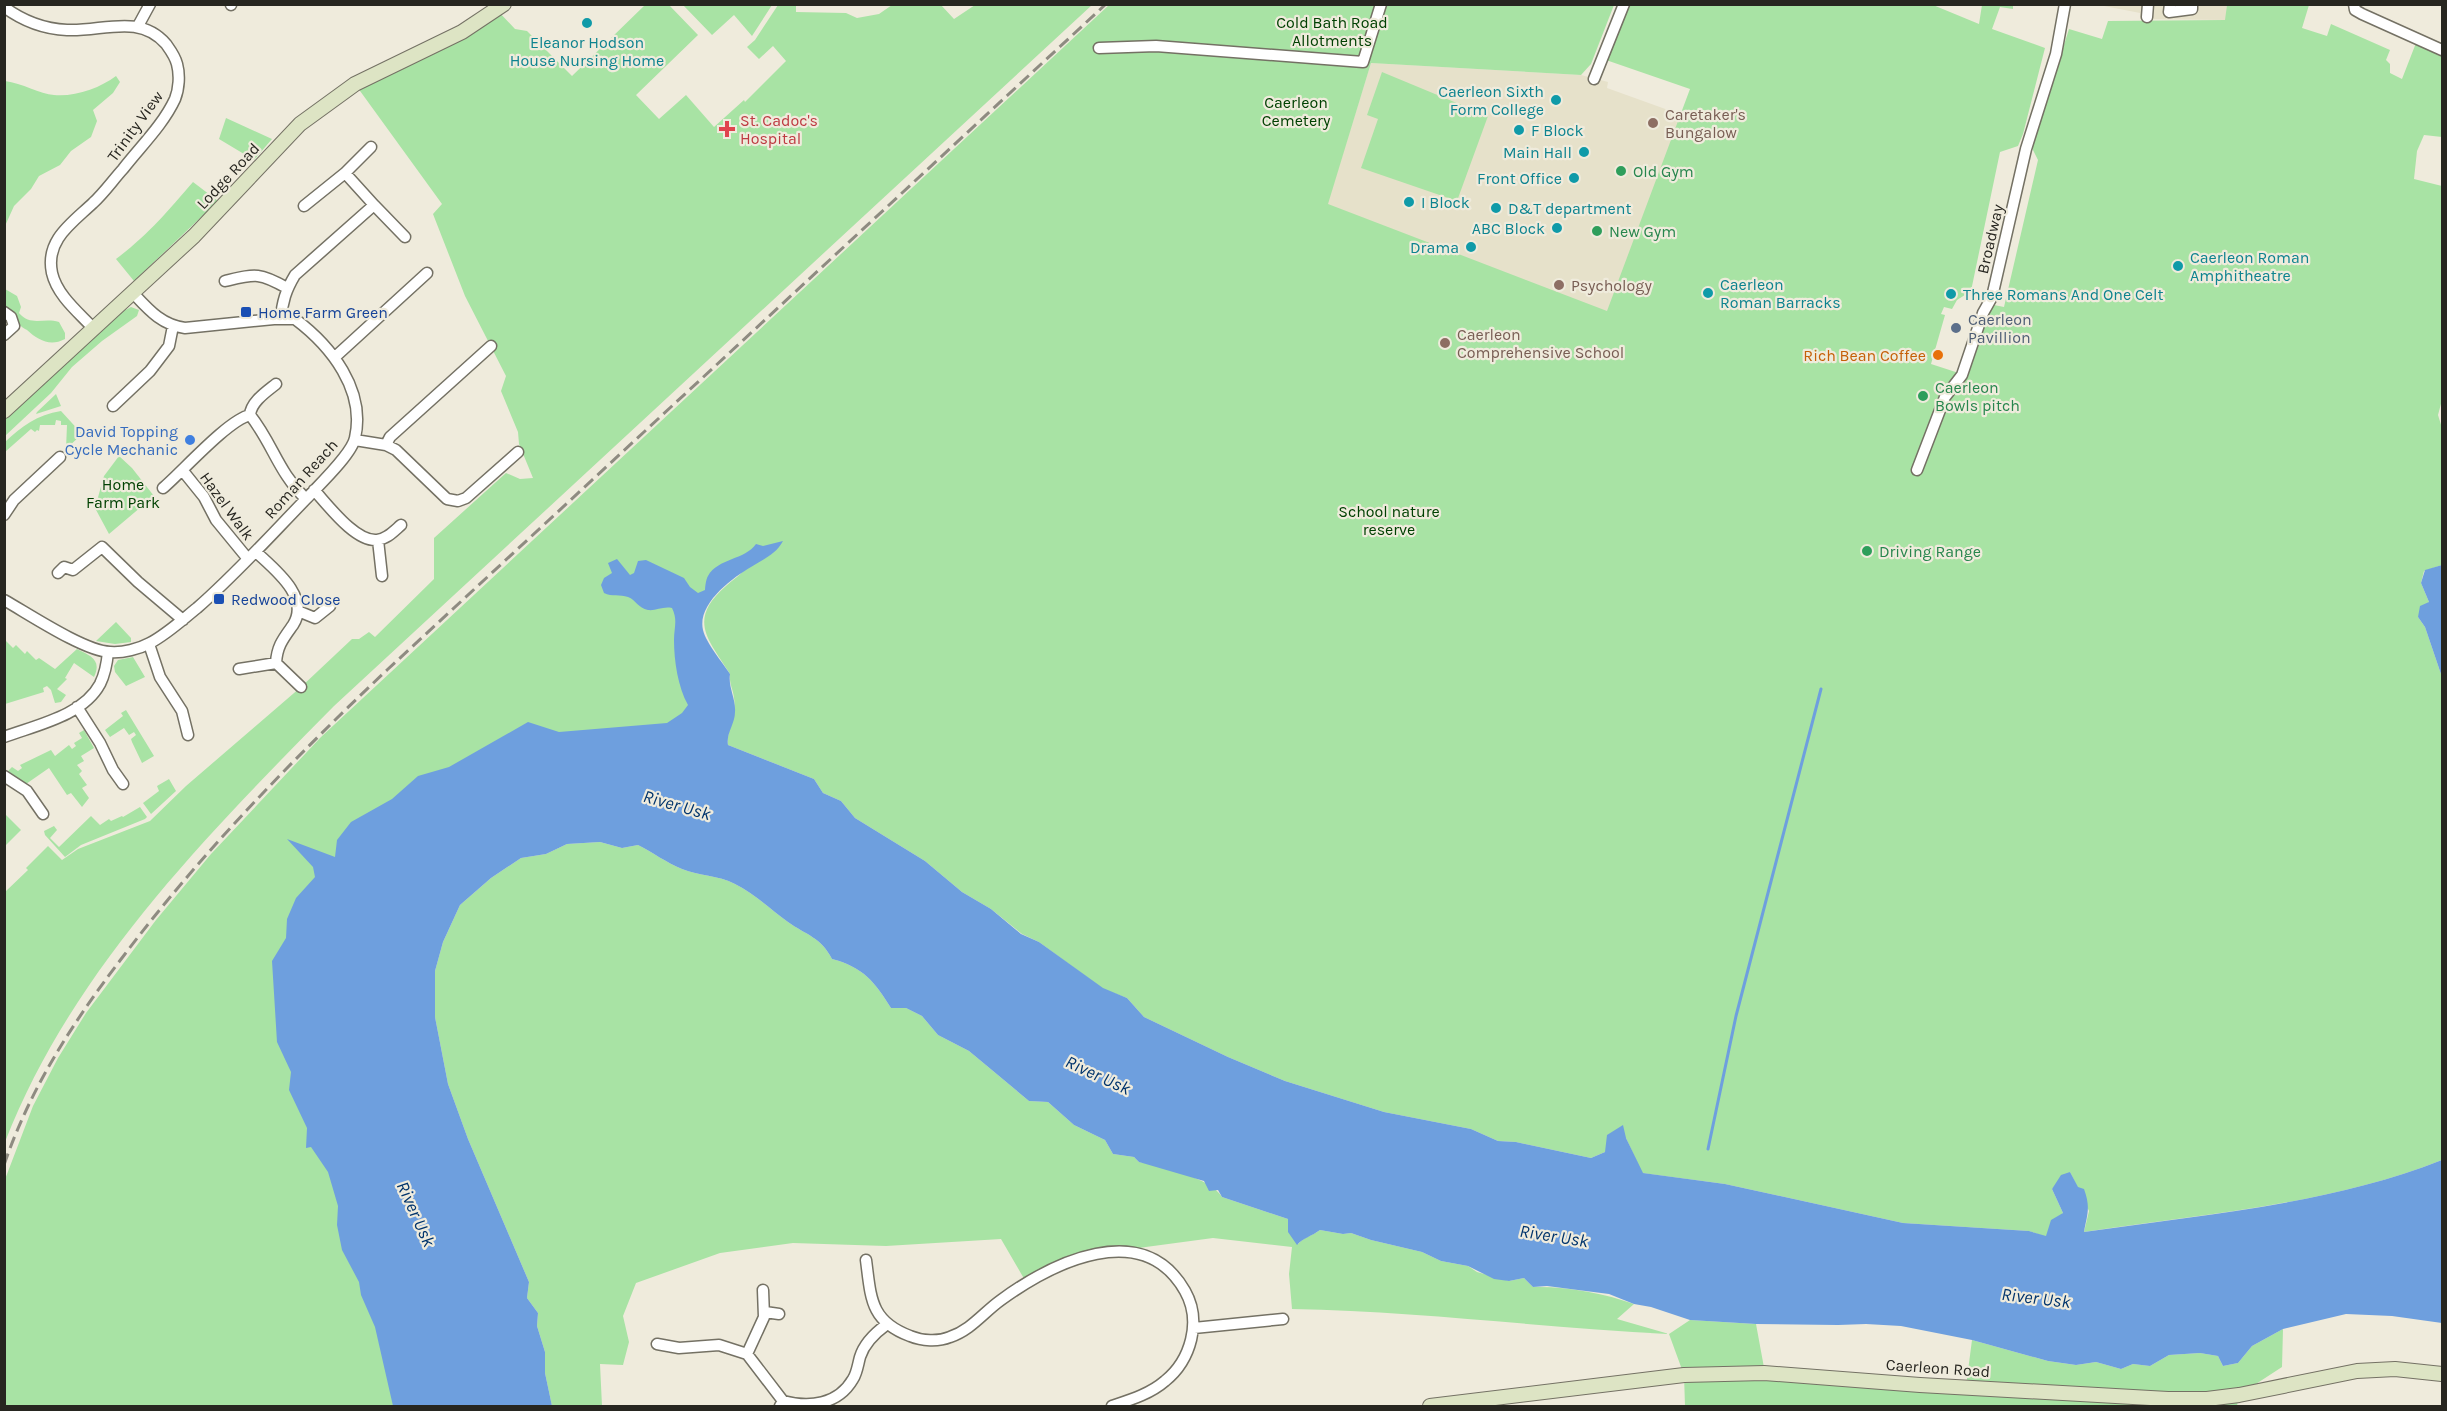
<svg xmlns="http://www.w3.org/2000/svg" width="2447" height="1411" font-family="Karla,sans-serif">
	<rect width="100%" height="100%" fill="#efebdc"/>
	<path fill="#e6e1ca" d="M 2099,5 L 2227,5 L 2226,20 L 2140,19 L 2140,13 Z
		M 1371,63 L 1581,75 L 1608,82 L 1607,88 L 1682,115 L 1608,311 L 1310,290 L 1327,205 Z"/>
	<path fill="#a8e3a4" d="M 645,5 L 669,5 L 698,35 L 636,95 L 659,119 L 686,95 L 714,127 L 744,100 L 745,102 L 786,61 L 773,46 L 759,59 L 747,47 L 755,40 L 778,5 L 796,5 L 796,12 L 846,13 L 857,18 L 879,14 L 892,5 L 941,5 L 954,19 L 975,5 L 1092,5 L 334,706 C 207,835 72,970 5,1142 L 4,899 L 6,896 L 5,892 L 28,870 L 26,868 L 48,846 L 62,860 L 78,849 L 150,821 L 186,786 L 301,687 L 352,639 L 359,639 L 369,632 L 375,637 L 434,579 L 434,538 L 506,473 L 520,479 L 533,478 L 519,444 L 518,432 L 501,391 L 506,376 L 465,296 L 433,214 L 442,204 L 355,84 L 497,10 L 515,29 L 527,31 L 572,76 Z
		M 683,5 L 772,5 L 752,36 L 734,15 L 712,35 Z
		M 1109,5 L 1375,5 L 1360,51 L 1365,57 L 1385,5 L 1614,5 L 1591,64 L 1581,75 L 1371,63 L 1328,204 L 1607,311 L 1690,89 L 1606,60 L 1629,5 L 1933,5 L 1979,24 L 1982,5 L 2013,5 L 2013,9 L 2000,7 L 1992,29 L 2045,48 L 2023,134 L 2018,146 L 2000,152 L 1971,291 L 1957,300 L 1952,309 L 1944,307 L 1941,314 L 1945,315 L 1931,364 L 1968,376 L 1989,304 L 2004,307 L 2038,160 L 2033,150 L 2033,144 L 2069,29 L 2102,39 L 2108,21 L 2225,20 L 2227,5 L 2309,5 L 2302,28 L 2327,36 L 2331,24 L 2390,50 L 2386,60 L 2390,64 L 2390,73 L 2402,79 L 2416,43 L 2442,53 L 2442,137 L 2424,135 L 2417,151 L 2414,179 L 2442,186 L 2442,400 L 2438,415 L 2442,428 L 2442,565 L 2424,571 L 2421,583 L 2429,602 L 2418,617 L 2425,627 L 2442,677 L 2442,1160 C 2328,1205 2204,1214 2084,1232 L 2089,1211 L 2070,1172 L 2052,1189 L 2063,1213 L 2046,1237 L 2029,1231 L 1903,1223 L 1725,1184 L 1642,1173 L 1626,1138 L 1605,1152 L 1591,1158 L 1516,1142 L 1498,1141 L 1471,1129 L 1384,1112 L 1285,1081 L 1228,1057 L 1144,1017 L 1127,998 L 1103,989 L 1039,942 L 1022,934 L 991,909 L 962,892 L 925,861 L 855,818 L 841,801 L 823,793 L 814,779 L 728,745 C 726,732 737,714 734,698 C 733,689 729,684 730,674 C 708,639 687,620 726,586 C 736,577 746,572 751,559 L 698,608 L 714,720 L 430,808 L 430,1406 L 5,1406 L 4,1182 L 33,1106 L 58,1058 L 86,1013 L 156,920 L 211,854 L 321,737 Z
		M 1382,72 L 1488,116 L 1457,201 L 1361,168 L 1378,119 L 1367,115 Z
		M 116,76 L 120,82 L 113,93 L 93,110 L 97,121 L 91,137 L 71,151 L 60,165 L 39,176 L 31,189 L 14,206 L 5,226 L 5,81 C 22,83 40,94 54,95 C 75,97 100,88 116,76 Z
		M 226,118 L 272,139 L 254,160 L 219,139 Z
		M 193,182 L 218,201 L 134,281 L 116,259 C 148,235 167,212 193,182 Z
		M 5,289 L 17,296 L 21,307 L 19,313 C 31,327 44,317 59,322 L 65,333 L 65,339 C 50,347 38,340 27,330 C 25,329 20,326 19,324 C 15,316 13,312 5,306 Z
		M 131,307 L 139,310 L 137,316 L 102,341 L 72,367 L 51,393 L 5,436 L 5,418 L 116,315 Z
		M 56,394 L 61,406 L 36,414 L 37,412 Z
		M 61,411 L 82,434 L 66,449 L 67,425 L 61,425 L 61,421 L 56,420 L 55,425 L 40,425 L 39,431 L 37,430 L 35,432 L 31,429 L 5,452 L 5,442 C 22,426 37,415 61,411 Z
		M 119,456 L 132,468 L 154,496 L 109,534 L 95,508 L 104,476 Z
		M 116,622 L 131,638 L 131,642 L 115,644 L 96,641 Z
		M 5,640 L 13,648 L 16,645 L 25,654 L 27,651 L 36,660 L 39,658 L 55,669 L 77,649 C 91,656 102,660 94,677 L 74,663 L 65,678 L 67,679 L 57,689 L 66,695 L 61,702 L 55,703 L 51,690 L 47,686 L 43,688 L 44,692 L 5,704 Z
		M 133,657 L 145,677 L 126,686 L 115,672 L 114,666 L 118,660 Z
		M 126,710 L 154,756 L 142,763 L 132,742 L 131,739 L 136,735 L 134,732 L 129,735 L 124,728 L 110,737 L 105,730 L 123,716 L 121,713 Z
		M 84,730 L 94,748 L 81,756 L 84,761 L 77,765 L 82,771 L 79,774 L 87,785 L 82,788 L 89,798 L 82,807 L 71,793 L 67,795 L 49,768 L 26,784 L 8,771 L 12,767 L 18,771 L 22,768 L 20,765 L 51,750 L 55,756 L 69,745 L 72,749 L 76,746 L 74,743 L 82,738 L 79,733 Z
		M 169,779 L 176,791 L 151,814 L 143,803 L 159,791 L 157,786 Z
		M 140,807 L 147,817 L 145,819 L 81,845 L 65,857 L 45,835 L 44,831 L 54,826 L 57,830 L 50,838 L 59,847 L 91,816 L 100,825 L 109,819 L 111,821 L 122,816 L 123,817 Z
		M 4,813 L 21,830 L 5,846 L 4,846 Z
		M 600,842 L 622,848 L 638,845 C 652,852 667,863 682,869 C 699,876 718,875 735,884 C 755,894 770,909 788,922 C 806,935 821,937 832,959 C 863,967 875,982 891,1008 L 906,1008 L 922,1016 L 938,1035 L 969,1051 L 1029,1101 L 1048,1102 L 1074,1125 L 1105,1140 L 1113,1154 L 1134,1157 L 1139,1162 C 1161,1166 1211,1178 1222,1197 L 1288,1219 L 1298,1244 C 1304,1237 1312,1236 1320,1230 L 1343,1234 L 1351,1233 L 1371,1240 L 1422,1252 L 1441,1261 L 1468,1266 L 1477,1272 L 1509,1281 L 1524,1278 L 1533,1287 C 1565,1286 1604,1293 1634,1304 L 1617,1319 L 1669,1334 L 1690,1320 L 1756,1324 L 1765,1373 L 1966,1386 L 1972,1340 L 2048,1361 L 2076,1365 L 2096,1362 L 2121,1369 L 2133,1364 L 2150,1366 L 2169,1355 L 2200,1353 L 2218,1356 L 2223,1366 L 2238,1363 L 2252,1346 L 2283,1329 L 2282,1367 L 2239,1395 L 2237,1406 L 1685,1406 L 1684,1375 L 1669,1334 C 1543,1328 1418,1311 1292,1309 L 1289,1274 L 1292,1247 L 1213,1238 L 1116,1251 L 1026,1282 L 1001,1239 L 886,1246 L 793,1243 L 720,1253 L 636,1283 L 623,1316 L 629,1342 L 623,1365 L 600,1364 L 602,1406 L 552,1406 L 545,1373 L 545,1352 L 537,1326 L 538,1313 L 527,1298 L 529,1282 L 468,1139 L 448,1084 L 435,1017 L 435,971 L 443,942 L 460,905 L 491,878 L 521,858 L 546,854 L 567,844 Z"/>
	<path fill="#6e9fde" d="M 783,541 C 776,554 764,559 751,567 C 732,578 697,604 703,630 C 706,643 723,663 730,674 C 728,687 736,699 735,712 C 735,724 726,733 728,745 L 814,779 L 823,793 L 841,801 L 855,818 L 925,861 L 962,892 L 991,909 L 1021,934 L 1039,942 L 1103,988 L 1127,998 L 1144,1017 L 1228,1057 L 1285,1081 L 1384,1112 L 1471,1129 L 1498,1141 L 1516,1142 L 1591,1158 L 1605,1152 L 1607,1135 L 1623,1125 L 1626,1138 L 1643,1173 L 1725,1184 L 1903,1223 L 2029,1231 L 2046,1236 L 2051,1220 L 2063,1213 L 2052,1189 L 2061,1175 L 2070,1172 L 2078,1187 L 2084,1189 C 2091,1208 2087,1215 2084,1232 C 2205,1214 2328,1205 2442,1160 L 2442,1323 L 2392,1316 L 2346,1314 L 2283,1329 L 2252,1346 L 2238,1363 L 2223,1366 L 2218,1356 L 2200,1353 L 2169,1355 L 2150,1366 L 2133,1364 L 2121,1369 L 2096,1362 L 2076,1365 L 2048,1361 L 1972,1340 L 1901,1326 L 1866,1324 L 1838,1325 L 1756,1324 L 1690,1320 L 1651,1307 L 1634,1304 L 1609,1294 L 1547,1286 L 1533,1287 L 1524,1278 L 1509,1281 L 1494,1279 L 1468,1266 L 1441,1261 L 1422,1252 L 1371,1240 L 1351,1233 L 1343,1234 L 1320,1230 C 1312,1236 1303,1238 1297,1245 L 1288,1232 L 1288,1219 L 1222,1197 L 1218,1190 L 1209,1191 L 1204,1181 L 1139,1162 L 1134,1157 L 1113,1154 L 1105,1140 L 1074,1125 L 1048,1102 L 1029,1101 L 969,1051 L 938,1035 L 922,1016 L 906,1008 L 891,1008 C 875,982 863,967 832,959 C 821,937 806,935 788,922 C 770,909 755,894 735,884 C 718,875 699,876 682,869 C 667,863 652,852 638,845 L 622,848 L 600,842 L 567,844 L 546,854 L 521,858 L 491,878 L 460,905 L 443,942 L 435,971 L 435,1017 L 448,1084 L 468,1139 L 529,1282 L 527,1298 L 538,1313 L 537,1326 L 545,1352 L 545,1373 L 552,1406 L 393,1406 L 375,1327 L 361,1295 L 359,1282 L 342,1250 L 337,1225 L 338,1206 L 328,1172 L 311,1147 L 306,1148 L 307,1128 L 289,1090 L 291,1072 L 277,1042 L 272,961 L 286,938 L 287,919 L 296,898 L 315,877 L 313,867 L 287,839 L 335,857 L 337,840 L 351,822 L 392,799 L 418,776 L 449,767 L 528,722 L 559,732 L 667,723 L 682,713 L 688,705 C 678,687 674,661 674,640 C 674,628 678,620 672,608 C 663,606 656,611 648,610 C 638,608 636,600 628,597 C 620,594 612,597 604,593 L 601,585 L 604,578 L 612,573 L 608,563 L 617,559 L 630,575 L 634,573 L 638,561 L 646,560 L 684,578 L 690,587 L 698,593 L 705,590 C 705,587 706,579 708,576 C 718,558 745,560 756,544 L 763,546 Z
		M 2442,565 L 2442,677 L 2425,627 L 2418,617 L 2420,606 L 2429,602 L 2421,583 L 2425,570 Z"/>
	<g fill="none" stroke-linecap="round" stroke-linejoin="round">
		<path stroke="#6e9fde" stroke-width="3" d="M 1708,1149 L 1736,1016 L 1821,689"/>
		<g stroke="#747164" stroke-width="13">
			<path id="street" d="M 2170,4 L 2169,12 L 2192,9 L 2192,4
				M 2354,4 L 2355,10 L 2362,14 L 2442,50
				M 231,5 L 231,4
				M 4,7 C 23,21 44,29 67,30 C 102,32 139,13 166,44 C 171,51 175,56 177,64 C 180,75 179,89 175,99 C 163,125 140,147 123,169 C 113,180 104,193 93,203 C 72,223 45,240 52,273 C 57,295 78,312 92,327
				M 2147,17 L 2148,4
				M 138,26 L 150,4
				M 1099,48 L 1156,46 L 1363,62 L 1381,4
				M 1594,79 L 1624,4
				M 345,173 L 371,147
				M 304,206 L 345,173 L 374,205
				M 225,281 C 255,274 259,272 287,288
				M 4,312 L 11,317 L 14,326 L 4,335
				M 281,319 C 282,302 286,290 295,275 L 374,205 L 405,237
				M 335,357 L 427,273
				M 113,406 L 150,371 L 169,346 L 173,326
				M 250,415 C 273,444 278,472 306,499
				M 355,440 L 386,445 L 396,450 L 447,499 L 458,501 L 466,498 L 518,452
				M 386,445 L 390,437 L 491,346
				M 1917,470 L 1945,397 L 1962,375 L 1983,313 L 1992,297 L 2026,149 L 2056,54 L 2065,4
				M 183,471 L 204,497 L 216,520 L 248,559
				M 163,488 C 182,472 228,420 250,415 C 251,402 266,392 276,384
				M 314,490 C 328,505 355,542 377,540 C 387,539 394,531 401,525
				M 4,515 L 14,500 L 60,457
				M 378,540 L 382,576
				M 58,573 L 64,567 L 73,570 L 102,547 L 138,582 L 183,620
				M 4,600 C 29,614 84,651 110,652 C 123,653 139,649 150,643 C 167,634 182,620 197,608 C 236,574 271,535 307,498 C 318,486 352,454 355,438 C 366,390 331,346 295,319 L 274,319 L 185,328 C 161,325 148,309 132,292
				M 298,611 L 315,618 L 330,606
				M 149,644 L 160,677 L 182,711 L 188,735
				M 276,663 L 301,687
				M 239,669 L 276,663 C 277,646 283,639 293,625 C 311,597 274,569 256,552
				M 77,707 L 100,743 L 113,770 L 123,784
				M 4,737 C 36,725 83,716 100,684 C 105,674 107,663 108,652
				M 4,776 L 27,791 L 43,814
				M 866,1260 C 871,1298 870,1321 910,1336 C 922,1341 938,1342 950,1337 C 971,1330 984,1312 1001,1300 C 1052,1263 1143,1217 1185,1291 C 1202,1321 1191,1360 1165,1381 C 1150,1394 1130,1400 1112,1406
				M 763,1290 L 764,1317 L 747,1354 L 783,1401
				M 765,1312 L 779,1314
				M 1194,1328 L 1283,1319
				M 657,1344 L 679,1348 L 719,1345 L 747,1354
				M 780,1406 L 783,1401 C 809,1408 838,1405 853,1379 C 857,1373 858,1364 860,1357 C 864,1344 875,1333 886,1325"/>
		</g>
		<g stroke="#747164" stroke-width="16">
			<path id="secondary" d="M 4,411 L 194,236 L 300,124 L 355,84 L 462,32 L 504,4
				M 1430,1406 L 1684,1375 L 1764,1373 L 1920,1385 L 2168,1399 L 2207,1399 L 2239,1395 L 2357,1371 L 2395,1369 L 2442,1374"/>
		</g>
		<use href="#street" stroke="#fff" stroke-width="10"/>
		<use href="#secondary" stroke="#dde4c4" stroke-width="14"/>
		<path stroke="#8e8b81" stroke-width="3" stroke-dasharray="12 6" stroke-linecap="butt" d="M 4,1165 C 31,1086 75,1019 125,954 C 203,851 293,759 387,670 L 1106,4"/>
	</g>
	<g fill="#0f9aa8" stroke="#efebdc" stroke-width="2">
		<circle cx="587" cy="23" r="6"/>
		<circle cx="1556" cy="100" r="6"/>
		<circle cx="1519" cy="130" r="6"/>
		<circle cx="1584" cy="152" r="6"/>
		<circle cx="1574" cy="178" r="6"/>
		<circle cx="1409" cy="202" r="6"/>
		<circle cx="1496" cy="208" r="6"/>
		<circle cx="1557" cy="228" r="6"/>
		<circle cx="1471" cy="247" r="6"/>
		<circle cx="2178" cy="266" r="6"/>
		<circle cx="1708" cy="293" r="6"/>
		<circle cx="1951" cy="294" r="6"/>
	</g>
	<g fill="#8d6e63" stroke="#efebdc" stroke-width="2">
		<circle cx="1653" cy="123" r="6"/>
		<circle cx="1559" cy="285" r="6"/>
		<circle cx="1445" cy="343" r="6"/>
	</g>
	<path fill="#e0444e" stroke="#efebdc" stroke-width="2" d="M724 120h6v6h6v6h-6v6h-6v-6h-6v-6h6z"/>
	<g fill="#2e9e5b" stroke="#efebdc" stroke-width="2">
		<circle cx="1621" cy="171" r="6"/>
		<circle cx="1597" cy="231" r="6"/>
		<circle cx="1923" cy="396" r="6"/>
		<circle cx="1867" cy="551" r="6"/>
	</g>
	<g fill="#1a4fb4" stroke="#efebdc" stroke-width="2">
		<rect x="240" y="306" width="12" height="12" rx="3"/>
		<rect x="213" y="593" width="12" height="12" rx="3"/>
	</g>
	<circle fill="#5c6f8a" stroke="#efebdc" stroke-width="2" cx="1956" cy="328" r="6"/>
	<circle fill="#e8710a" stroke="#efebdc" stroke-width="2" cx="1938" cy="355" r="6"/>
	<circle fill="#3f7fe0" stroke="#efebdc" stroke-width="2" cx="190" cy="440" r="6"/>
	<g text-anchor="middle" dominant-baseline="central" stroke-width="4.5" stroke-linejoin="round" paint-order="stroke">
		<g font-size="16" fill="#004102" stroke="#efebdc">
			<text x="1332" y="22">Cold Bath Road<tspan x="1332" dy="18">Allotments</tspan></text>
			<text x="1296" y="102">Caerleon<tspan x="1296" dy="18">Cemetery</tspan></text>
			<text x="123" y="484">Home<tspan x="123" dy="18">Farm Park</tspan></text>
			<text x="1389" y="511">School nature<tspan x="1389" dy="18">reserve</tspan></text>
		</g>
		<g font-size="16" fill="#0d838f" stroke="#efebdc" text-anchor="start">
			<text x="587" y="42" text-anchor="middle">Eleanor Hodson<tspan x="587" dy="18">House Nursing Home</tspan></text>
			<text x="1544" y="91" text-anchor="end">Caerleon Sixth<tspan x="1544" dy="18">Form College</tspan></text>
			<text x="1531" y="130">F Block</text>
			<text x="1572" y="152" text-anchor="end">Main Hall</text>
			<text x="1562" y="178" text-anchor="end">Front Office</text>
			<text x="1421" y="202">I Block</text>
			<text x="1508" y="208">D&amp;T department</text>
			<text x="1545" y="228" text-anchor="end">ABC Block</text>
			<text x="1459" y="247" text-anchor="end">Drama</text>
			<text x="2190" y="257">Caerleon Roman<tspan x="2190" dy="18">Amphitheatre</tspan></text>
			<text x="1720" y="284">Caerleon<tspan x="1720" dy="18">Roman Barracks</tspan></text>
			<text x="1963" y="294">Three Romans And One Celt</text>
		</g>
		<g font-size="16" fill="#785e54" stroke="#efebdc" text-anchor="start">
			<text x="1665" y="114">Caretaker's<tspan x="1665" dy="18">Bungalow</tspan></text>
			<text x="1571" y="285">Psychology</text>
			<text x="1457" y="334">Caerleon<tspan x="1457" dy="18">Comprehensive School</tspan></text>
		</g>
		<g font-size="16" fill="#be3a42" stroke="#efebdc" text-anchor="start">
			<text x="740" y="120">St. Cadoc's<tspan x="740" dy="18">Hospital</tspan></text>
		</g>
		<g font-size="16" fill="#272620" stroke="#efebdc">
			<text transform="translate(135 126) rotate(-54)">Trinity View</text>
			<text transform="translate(228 176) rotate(-47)">Lodge Road</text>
			<text transform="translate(1990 239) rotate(-77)">Broadway</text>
			<text transform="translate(301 479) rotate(-48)">Roman Reach</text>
			<text transform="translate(227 506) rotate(54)">Hazel Walk</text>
			<text transform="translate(1938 1368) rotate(4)">Caerleon Road</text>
		</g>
		<g font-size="16" fill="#27864d" stroke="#efebdc" text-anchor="start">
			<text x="1633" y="171">Old Gym</text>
			<text x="1609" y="231">New Gym</text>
			<text x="1935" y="387">Caerleon<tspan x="1935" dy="18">Bowls pitch</tspan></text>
			<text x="1879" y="551">Driving Range</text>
		</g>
		<g font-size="16" fill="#164399" stroke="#efebdc" text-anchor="start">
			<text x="258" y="312">Home Farm Green</text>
			<text x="231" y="599">Redwood Close</text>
		</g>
		<g font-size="16" fill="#4e5e75" stroke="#efebdc" text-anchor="start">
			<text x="1968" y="319">Caerleon<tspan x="1968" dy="18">Pavillion</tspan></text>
		</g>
		<g font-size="16" fill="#c56008" stroke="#efebdc" text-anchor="end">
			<text x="1926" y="355">Rich Bean Coffee</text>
		</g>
		<g font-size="16" fill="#366cbe" stroke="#efebdc" text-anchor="end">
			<text x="178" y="431">David Topping<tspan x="178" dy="18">Cycle Mechanic</tspan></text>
		</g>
		<g font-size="18" font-style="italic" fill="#01346c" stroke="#efebdc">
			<text transform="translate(677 805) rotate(16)">River Usk</text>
			<text transform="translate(1098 1075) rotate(25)">River Usk</text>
			<text transform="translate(416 1214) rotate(66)">River Usk</text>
			<text transform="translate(1554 1236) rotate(9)">River Usk</text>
			<text transform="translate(2036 1298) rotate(7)">River Usk</text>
		</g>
	</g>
	<rect width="2447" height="1411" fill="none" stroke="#272620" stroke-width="12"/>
</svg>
